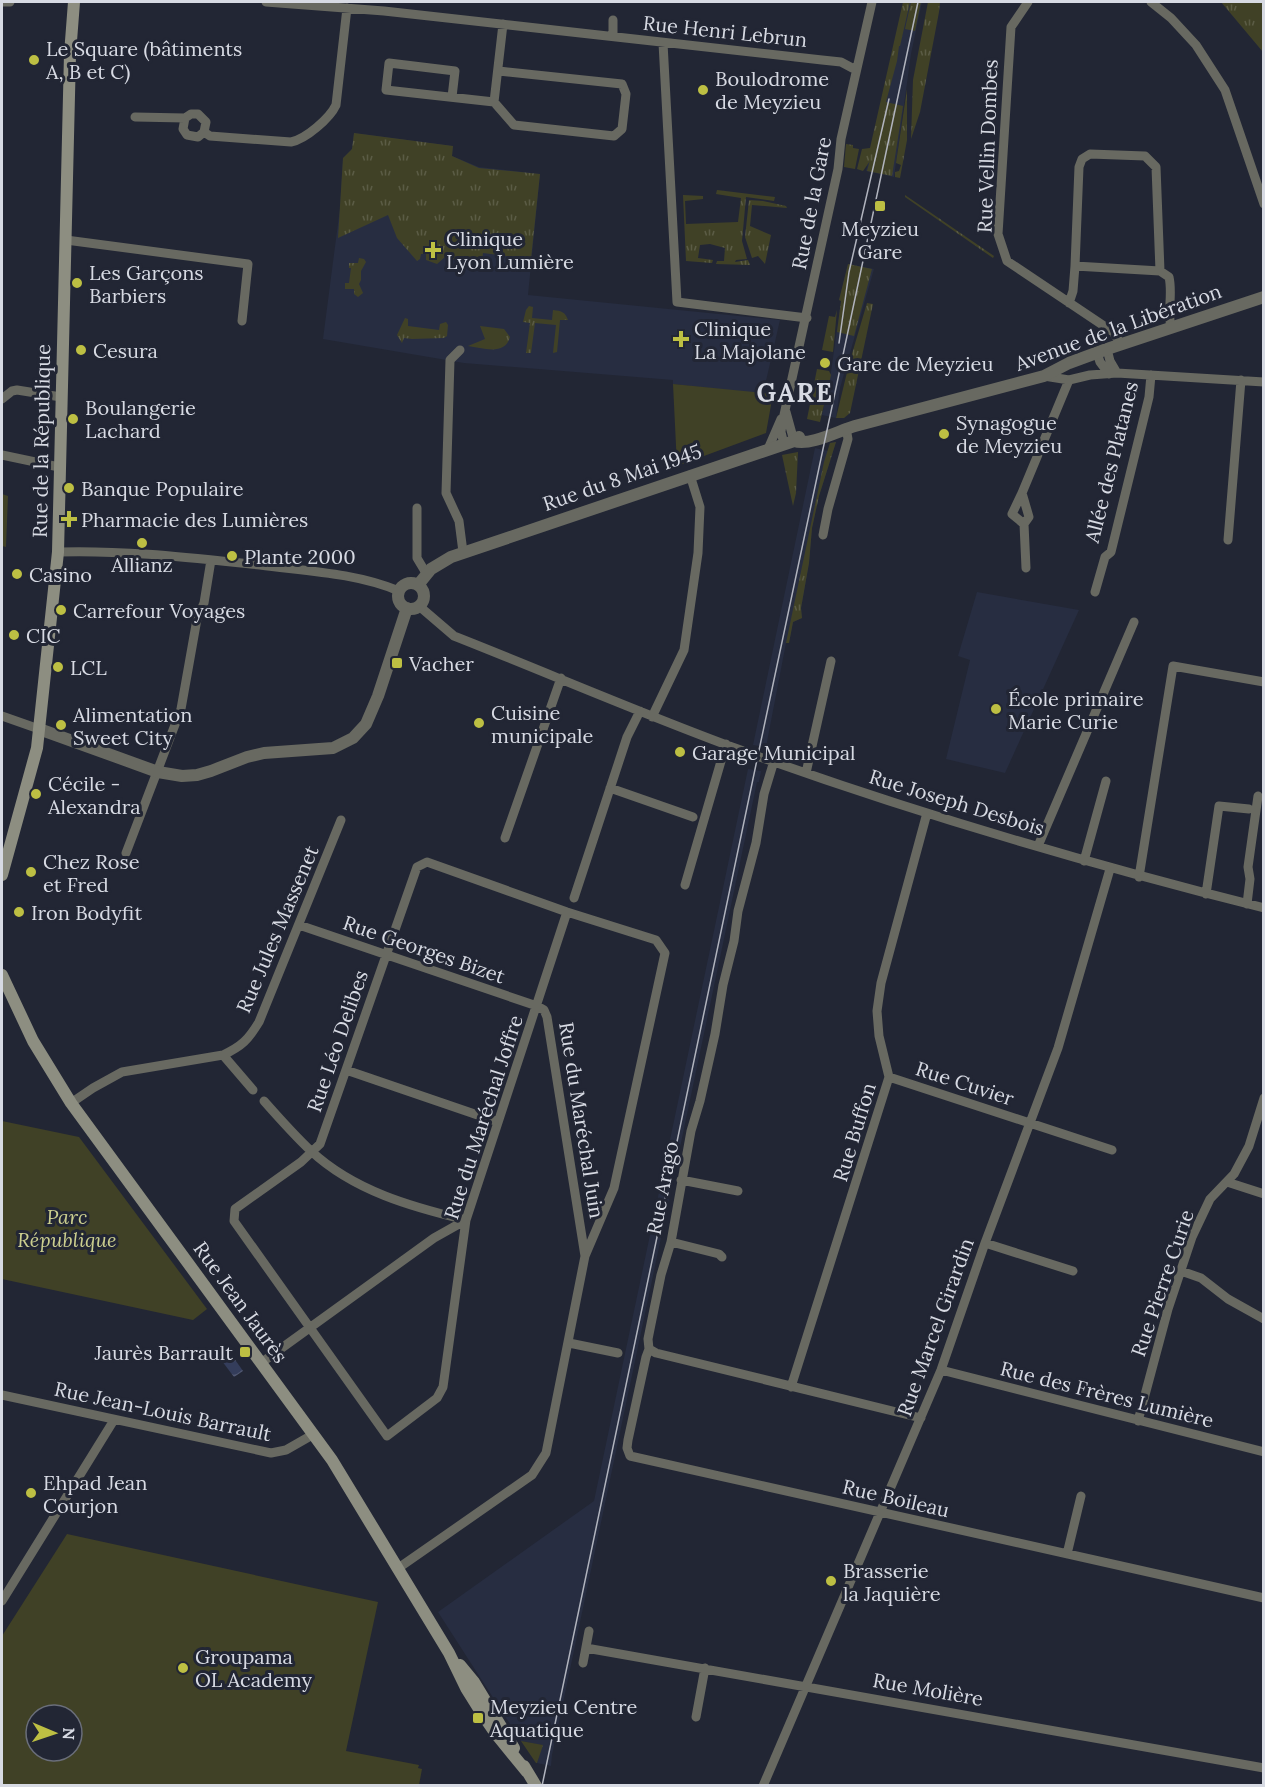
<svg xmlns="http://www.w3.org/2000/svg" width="1265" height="1787" font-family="Lora,serif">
	<defs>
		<pattern id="grass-tufts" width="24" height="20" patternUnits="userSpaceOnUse" patternTransform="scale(1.5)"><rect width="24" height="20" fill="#404126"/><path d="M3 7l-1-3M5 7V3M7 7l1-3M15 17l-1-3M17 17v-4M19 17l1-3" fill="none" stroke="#5b5c45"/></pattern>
		<pattern id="water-waves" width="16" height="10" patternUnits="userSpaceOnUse" patternTransform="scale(1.5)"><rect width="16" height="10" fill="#343d5b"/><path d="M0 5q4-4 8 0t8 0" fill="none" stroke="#515872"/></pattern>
	</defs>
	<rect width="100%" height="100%" fill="#222634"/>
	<path fill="#272d41" d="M 909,2 L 922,2 L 911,54 L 894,177 L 866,171 Z
		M 354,133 L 453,146 L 452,156 L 479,167 L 540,174 L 528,295 L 780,320 L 763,394 L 673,384 L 673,380 L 464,363 L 323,339 L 340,208 L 343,158 L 352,149 Z
		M 848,264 L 874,269 L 840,388 L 836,418 L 822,415 L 831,372 L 841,301 L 839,300 Z
		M 836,442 L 819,496 L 812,528 L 809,563 L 801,608 L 802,618 L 793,622 L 789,643 L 786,643 L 766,747 L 753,745 L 815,448 L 828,451 L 830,443 Z
		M 977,592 L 1079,610 L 1005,773 L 946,759 L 970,660 L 958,656 Z
		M 748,769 L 761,771 L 759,782 L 757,782 L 552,1755 L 551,1766 L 537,1763 L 542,1745 L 521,1741 L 438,1612 L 594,1501 Z"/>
	<path fill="url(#grass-tufts)" d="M 903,2 L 910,2 L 900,46 L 899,46 L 897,61 L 870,161 L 863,171 L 857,169 L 862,149 L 870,148 Z
		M 911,2 L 921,2 L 915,31 L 905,29 Z
		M 928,2 L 940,2 L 939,12 L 920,112 L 911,139 L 913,80 Z
		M 1221,2 L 1263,2 L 1263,52 Z
		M 907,89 L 907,140 L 900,178 L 895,177 L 895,172 L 899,171 L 901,165 L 896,163 Z
		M 886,102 L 903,106 L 892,176 L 867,171 Z
		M 354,133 L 453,146 L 452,156 L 479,168 L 540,174 L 531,259 L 483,253 L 481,270 L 478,269 L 475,261 C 469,257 462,256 457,262 L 451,257 L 445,257 L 437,264 L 426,260 L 426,254 L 421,254 L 420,259 L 417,261 L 397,238 L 388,215 L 338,238 L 343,158 L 352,149 Z
		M 846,144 L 853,145 L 853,148 L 859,149 L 855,169 L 844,167 Z
		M 717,190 L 775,197 L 774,201 L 746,197 L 742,241 L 747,259 L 736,260 L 735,262 L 748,260 L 750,265 L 716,264 L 717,261 L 724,261 L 725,248 L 710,244 L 700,245 L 698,258 L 713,260 L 712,263 L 686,261 L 683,195 L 703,196 L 703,199 L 685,201 L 686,224 L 738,222 L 741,198 L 716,194 Z
		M 905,195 L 994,256 L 993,258 L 905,197 Z
		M 749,200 L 763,201 L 786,206 L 787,208 L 752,205 L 750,226 L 771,235 L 765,264 L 758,256 L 752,258 L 745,237 Z
		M 359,258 L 364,259 L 366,262 L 361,271 L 361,280 L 359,284 L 363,293 L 358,297 L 354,294 L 354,289 L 345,289 L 345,283 L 349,283 L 351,268 L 349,268 L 349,263 L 358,263 Z
		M 848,264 L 872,269 L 854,336 L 837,332 L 841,301 L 839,300 Z
		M 867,303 L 873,304 L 850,413 L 844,418 L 836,418 L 849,364 Z
		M 529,306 L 533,307 L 532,318 L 552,320 L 553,310 C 562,311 565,312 568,320 L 560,320 L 557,352 L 553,353 L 556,325 L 535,323 L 531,353 L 526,353 L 530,323 L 523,322 L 526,310 Z
		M 837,310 L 833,352 L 822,350 L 829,316 L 835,317 Z
		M 405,318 L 408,319 L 408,326 L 439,330 L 440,324 L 446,322 L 448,325 L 447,336 L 444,338 L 412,339 L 404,338 L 402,343 L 397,335 Z
		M 480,326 L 504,329 L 510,337 C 505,356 483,348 468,346 L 485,339 Z
		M 817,369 L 829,371 L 831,375 L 820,422 L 807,419 Z
		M 836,442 L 819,496 L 812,528 L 809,563 L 801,608 L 802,618 L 793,622 L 789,643 L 786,643 L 824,462 L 830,443 Z
		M 798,452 L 796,493 L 793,506 L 782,455 Z
		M 521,1741 L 543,1745 L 537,1763 L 536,1763 Z"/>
	<path fill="#404126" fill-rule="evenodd" d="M 673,384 L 773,394 L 766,433 L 677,466 Z
		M 2,494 L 8,496 L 6,547 L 2,546 Z
		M 2,1121 L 79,1137 L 207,1309 L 193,1320 L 2,1279 Z
		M 67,1534 L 378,1602 L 346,1751 L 419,1765 L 418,1768 L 422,1769 L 419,1785 L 2,1785 L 2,1636 ZM 36,1715 L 72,1715 L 72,1751 L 36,1751 Z"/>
	<path fill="url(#water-waves)" d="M 231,1354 L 243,1371 L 234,1377 L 222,1361 Z"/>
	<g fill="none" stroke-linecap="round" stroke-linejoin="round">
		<path stroke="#686961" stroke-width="9" d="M 2,2 L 10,2
			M 266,2 L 384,11 L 822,60 L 841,62 L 856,70
			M 1028,2 L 1011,27 L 998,234 L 1007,261 L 1113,332 L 1121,344
			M 1151,2 L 1171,18 L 1196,45 L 1225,90 L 1264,204
			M 613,36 L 613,20
			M 663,43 L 677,302 L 807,318
			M 452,97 L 455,71 L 389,63 L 386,90 L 494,102 L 503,24
			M 494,102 L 514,125 L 614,136 L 622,129 L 626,94 L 622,84 L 499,71
			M 135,117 L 185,118 L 191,114 L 198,114 L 206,122 L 204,132 L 198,137 L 187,135 L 183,129 L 185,118
			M 204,132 L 210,136 L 291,142 C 306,139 330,118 336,105 L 347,8
			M 66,240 L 248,264 L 242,321
			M 1075,266 L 1079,167 L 1082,159 L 1090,154 L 1145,156 L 1156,167 L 1160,271
			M 1069,303 L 1073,291 L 1075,266 L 1160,271 L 1169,277 C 1173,294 1167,311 1171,327
			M 1107,349 L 1110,361 L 1117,373
			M 460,350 L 450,360 L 446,493 L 459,521 L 463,552
			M 1097,353 L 1100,362 L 1109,374
			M 1044,376 L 1069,380 L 1090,375 L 1117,373 L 1264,382
			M 2,399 L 12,391 L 17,390 L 61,397
			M 786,412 L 794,441
			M 784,444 L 781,432 L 782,424 L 838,169 L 841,139 L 872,2
			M 768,449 L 781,419
			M 2,455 L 59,467
			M 1022,493 L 1012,514 L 1024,524
			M 417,508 L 417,558 L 426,573
			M 823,535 L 828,509 L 848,439 L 846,428
			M 1228,540 L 1241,380
			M 58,552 C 126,550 192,558 260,565 C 306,571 356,573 399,591
			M 1026,568 L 1024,524 L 1029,517 L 1022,493 L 1069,380
			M 1095,592 L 1105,557 L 1111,552 L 1149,397 L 1151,375
			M 419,606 L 454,636 C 548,673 640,713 735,748 C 908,811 1085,863 1264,908
			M 2,716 L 39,729
			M 652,717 L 684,650 L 698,553 L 700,507 L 690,475
			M 774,761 L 764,794 L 756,843 L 738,911 L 734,941 L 723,985 L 715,1034 L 700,1101 L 691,1131 L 671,1242 L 661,1275 L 651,1324 L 648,1339 L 649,1349 L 656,1353 L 921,1418
			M 806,773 L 831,661
			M 610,788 L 693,817
			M 505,838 L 561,678
			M 1038,846 L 1134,622
			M 126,853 L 181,709 L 197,619 L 204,603 L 211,560
			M 1084,861 L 1106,781
			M 1139,877 L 1173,666 L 1264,682
			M 685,885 L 726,744
			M 1206,894 L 1219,806 L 1249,809
			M 574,898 L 627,737 L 640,711
			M 1247,904 L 1250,879 L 1248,867 L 1258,796
			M 567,912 L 466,1220 L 443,1387 L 437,1398 L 387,1436 L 234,1221 L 235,1209 L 301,1162 L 320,1144 L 417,867 L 427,862 L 567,912 L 656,940 L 665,953 L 614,1188 L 585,1256
			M 299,925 L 537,1006 L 544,1010 L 547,1017 L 585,1256 L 546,1453 L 532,1475 L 397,1569
			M 223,1055 L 253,1090
			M 346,1070 L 498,1122
			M 889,1077 L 1112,1150
			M 264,1101 C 279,1118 295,1136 311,1151 C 354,1191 412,1207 466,1220
			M 71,1103 L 93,1088 L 122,1072 L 223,1055 C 242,1046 248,1040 259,1022 L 341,820
			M 681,1180 L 738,1191
			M 1227,1182 L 1264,1194
			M 671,1242 L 719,1254 L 722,1257
			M 985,1243 L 1073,1271
			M 1181,1271 L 1201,1278 L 1228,1299 L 1264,1319
			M 569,1343 L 618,1353
			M 649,1349 L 646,1357 L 628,1440 L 627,1448 L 630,1456 L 1264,1598
			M 261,1363 L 434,1238 L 466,1220
			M 941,1370 L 1264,1452
			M 791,1387 L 889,1077 L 879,1036 L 877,1011 L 881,983 L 927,813
			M 2,1395 L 271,1453 L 286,1450 L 314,1434
			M 1138,1421 L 1168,1309 L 1192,1237 L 1210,1199 L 1234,1174 L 1249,1146 L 1264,1098
			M 1067,1554 L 1081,1496
			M 2,1601 L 114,1420
			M 586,1648 L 1264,1768
			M 583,1663 L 589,1631
			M 696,1717 L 705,1668
			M 763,1786 L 941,1370 L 985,1243 L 1058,1048 L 1110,869"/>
		<path stroke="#686961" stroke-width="12" d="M 794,441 C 811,446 838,431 855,426 L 1044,376 L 1069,363 L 1107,349 L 1264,297
			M398 596a13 13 0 1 1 26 0a13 13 0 1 1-26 0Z
			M 418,585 L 431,569 L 451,557 L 794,441 L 799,437
			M 39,729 L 158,772 L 182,776 L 197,775 L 211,771 L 247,757 L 264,753 L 333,748 L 353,738 L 366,724 L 378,696 L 407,608"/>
		<path stroke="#8d8e81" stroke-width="12" d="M 2,875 L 37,748 L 58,552 L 70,54 L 74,2
			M 2,975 L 33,1041 L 71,1103 L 332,1460 L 449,1653 L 466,1688 L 481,1712 L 496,1734 L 527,1772
			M 460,1665 L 474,1682 L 514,1748
			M 524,1766 L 536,1786"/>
		<path stroke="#b1b4be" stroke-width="1.5" d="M 839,343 L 849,272 L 889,99
			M 542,1786 L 758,755 L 918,2"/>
	</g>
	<g fill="#bdbf43" stroke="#222634" stroke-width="2">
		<circle cx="34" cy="60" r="6"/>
		<circle cx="703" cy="90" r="6"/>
		<rect x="874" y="200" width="12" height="12" rx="3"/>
		<path d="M430 241h6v6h6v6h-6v6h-6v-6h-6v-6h6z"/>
		<circle cx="77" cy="283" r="6"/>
		<path d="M678 330h6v6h6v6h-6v6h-6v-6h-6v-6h6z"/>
		<circle cx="81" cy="350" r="6"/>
		<circle cx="825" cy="363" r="6"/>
		<circle cx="73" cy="419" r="6"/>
		<circle cx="944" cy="434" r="6"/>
		<circle cx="69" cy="488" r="6"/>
		<path d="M66 510h6v6h6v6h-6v6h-6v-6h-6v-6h6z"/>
		<circle cx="142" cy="543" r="6"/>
		<circle cx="232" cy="556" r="6"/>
		<circle cx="17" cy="574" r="6"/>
		<circle cx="61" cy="610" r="6"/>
		<circle cx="14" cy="635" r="6"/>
		<rect x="391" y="657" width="12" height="12" rx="3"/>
		<circle cx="58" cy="667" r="6"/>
		<circle cx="996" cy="709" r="6"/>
		<circle cx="479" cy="723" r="6"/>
		<circle cx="61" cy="725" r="6"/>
		<circle cx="680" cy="752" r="6"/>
		<circle cx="36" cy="794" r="6"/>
		<circle cx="31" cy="872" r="6"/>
		<circle cx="19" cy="912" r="6"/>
		<rect x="239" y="1346" width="12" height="12" rx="3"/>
		<circle cx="31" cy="1493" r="6"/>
		<circle cx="831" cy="1581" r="6"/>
		<circle cx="183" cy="1668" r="6"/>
		<rect x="472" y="1712" width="12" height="12" rx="3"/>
	</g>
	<g text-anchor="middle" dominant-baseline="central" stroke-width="6" stroke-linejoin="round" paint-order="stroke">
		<g font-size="20" fill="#d7dae3" stroke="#222634">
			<text transform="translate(725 31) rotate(6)">Rue Henri Lebrun</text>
			<text transform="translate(987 146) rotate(-88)">Rue Vellin Dombes</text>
			<text transform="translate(811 203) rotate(-79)">Rue de la Gare</text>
			<text transform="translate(1118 327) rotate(-20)">Avenue de la Libération</text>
			<text transform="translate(41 441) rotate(-89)">Rue de la République</text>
			<text transform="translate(1111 462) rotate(-76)">Allée des Platanes</text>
			<text transform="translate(622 477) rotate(-19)">Rue du 8 Mai 1945</text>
			<text transform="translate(957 802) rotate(17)">Rue Joseph Desbois</text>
			<text transform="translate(277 929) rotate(-67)">Rue Jules Massenet</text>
			<text transform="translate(424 949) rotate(19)">Rue Georges Bizet</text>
			<text transform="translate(337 1041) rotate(-71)">Rue Léo Delibes</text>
			<text transform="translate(965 1083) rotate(18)">Rue Cuvier</text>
			<text transform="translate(483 1117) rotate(-72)">Rue du Maréchal Joffre</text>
			<text transform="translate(582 1120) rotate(81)">Rue du Maréchal Juin</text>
			<text transform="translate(854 1132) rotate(-73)">Rue Buffon</text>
			<text transform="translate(662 1188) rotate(-79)">Rue Arago</text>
			<text transform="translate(1162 1283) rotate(-71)">Rue Pierre Curie</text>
			<text transform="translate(241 1302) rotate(54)">Rue Jean Jaurès</text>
			<text transform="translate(935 1327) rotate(-70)">Rue Marcel Girardin</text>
			<text transform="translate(1107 1394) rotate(14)">Rue des Frères Lumière</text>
			<text transform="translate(163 1411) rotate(12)">Rue Jean-Louis Barrault</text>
			<text transform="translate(896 1498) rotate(13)">Rue Boileau</text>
			<text transform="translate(928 1689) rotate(10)">Rue Molière</text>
		</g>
		<g font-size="20" fill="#d7dae3" stroke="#222634" text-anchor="start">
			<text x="46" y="48">Le Square (bâtiments<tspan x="46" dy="23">A, B et C)</tspan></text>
			<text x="715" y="78">Boulodrome<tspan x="715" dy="23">de Meyzieu</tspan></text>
			<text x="880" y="228" text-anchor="middle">Meyzieu<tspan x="880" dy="23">Gare</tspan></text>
			<text x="446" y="238">Clinique<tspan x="446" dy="23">Lyon Lumière</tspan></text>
			<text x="89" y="272">Les Garçons<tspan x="89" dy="23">Barbiers</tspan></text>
			<text x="694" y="328">Clinique<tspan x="694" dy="23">La Majolane</tspan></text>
			<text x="93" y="350">Cesura</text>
			<text x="837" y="363">Gare de Meyzieu</text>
			<text x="85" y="407">Boulangerie<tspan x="85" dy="23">Lachard</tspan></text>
			<text x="956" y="422">Synagogue<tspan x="956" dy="23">de Meyzieu</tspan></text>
			<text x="81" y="488">Banque Populaire</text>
			<text x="81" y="519">Pharmacie des Lumières</text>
			<text x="244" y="556">Plante 2000</text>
			<text x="142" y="564" text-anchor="middle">Allianz</text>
			<text x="29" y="574">Casino</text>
			<text x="73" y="610">Carrefour Voyages</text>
			<text x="26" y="635">CIC</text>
			<text x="409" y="663">Vacher</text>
			<text x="70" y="667">LCL</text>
			<text x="1008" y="698">École primaire<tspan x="1008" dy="23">Marie Curie</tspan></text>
			<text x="491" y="712">Cuisine<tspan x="491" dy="23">municipale</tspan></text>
			<text x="73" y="714">Alimentation<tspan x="73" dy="23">Sweet City</tspan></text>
			<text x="692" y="752">Garage Municipal</text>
			<text x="48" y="783">Cécile -<tspan x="48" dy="23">Alexandra</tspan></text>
			<text x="43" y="861">Chez Rose<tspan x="43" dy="23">et Fred</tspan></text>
			<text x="31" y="912">Iron Bodyfit</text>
			<text x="233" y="1352" text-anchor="end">Jaurès Barrault</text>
			<text x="43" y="1482">Ehpad Jean<tspan x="43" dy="23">Courjon</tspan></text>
			<text x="843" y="1570">Brasserie<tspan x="843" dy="23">la Jaquière</tspan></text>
			<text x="195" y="1656">Groupama<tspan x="195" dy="23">OL Academy</tspan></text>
			<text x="490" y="1706">Meyzieu Centre<tspan x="490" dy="23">Aquatique</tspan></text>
		</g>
		<g font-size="20" font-style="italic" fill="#cccf8f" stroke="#222634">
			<text x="67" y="1216">Parc<tspan x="67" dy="23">République</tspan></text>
		</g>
		<g font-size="26" font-weight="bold" letter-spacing="1.5" fill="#d7dae3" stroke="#222634">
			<text x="795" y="392">GARE</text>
		</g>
	</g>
	<rect width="1265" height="1787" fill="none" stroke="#d7dae3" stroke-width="6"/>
	<g transform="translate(54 1733) rotate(92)"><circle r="28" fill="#222634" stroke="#6a6e7a" stroke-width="1.5"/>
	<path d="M0-4.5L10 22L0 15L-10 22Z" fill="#bdbf43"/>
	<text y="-9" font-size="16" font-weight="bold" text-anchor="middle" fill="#d7dae3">N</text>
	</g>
</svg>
